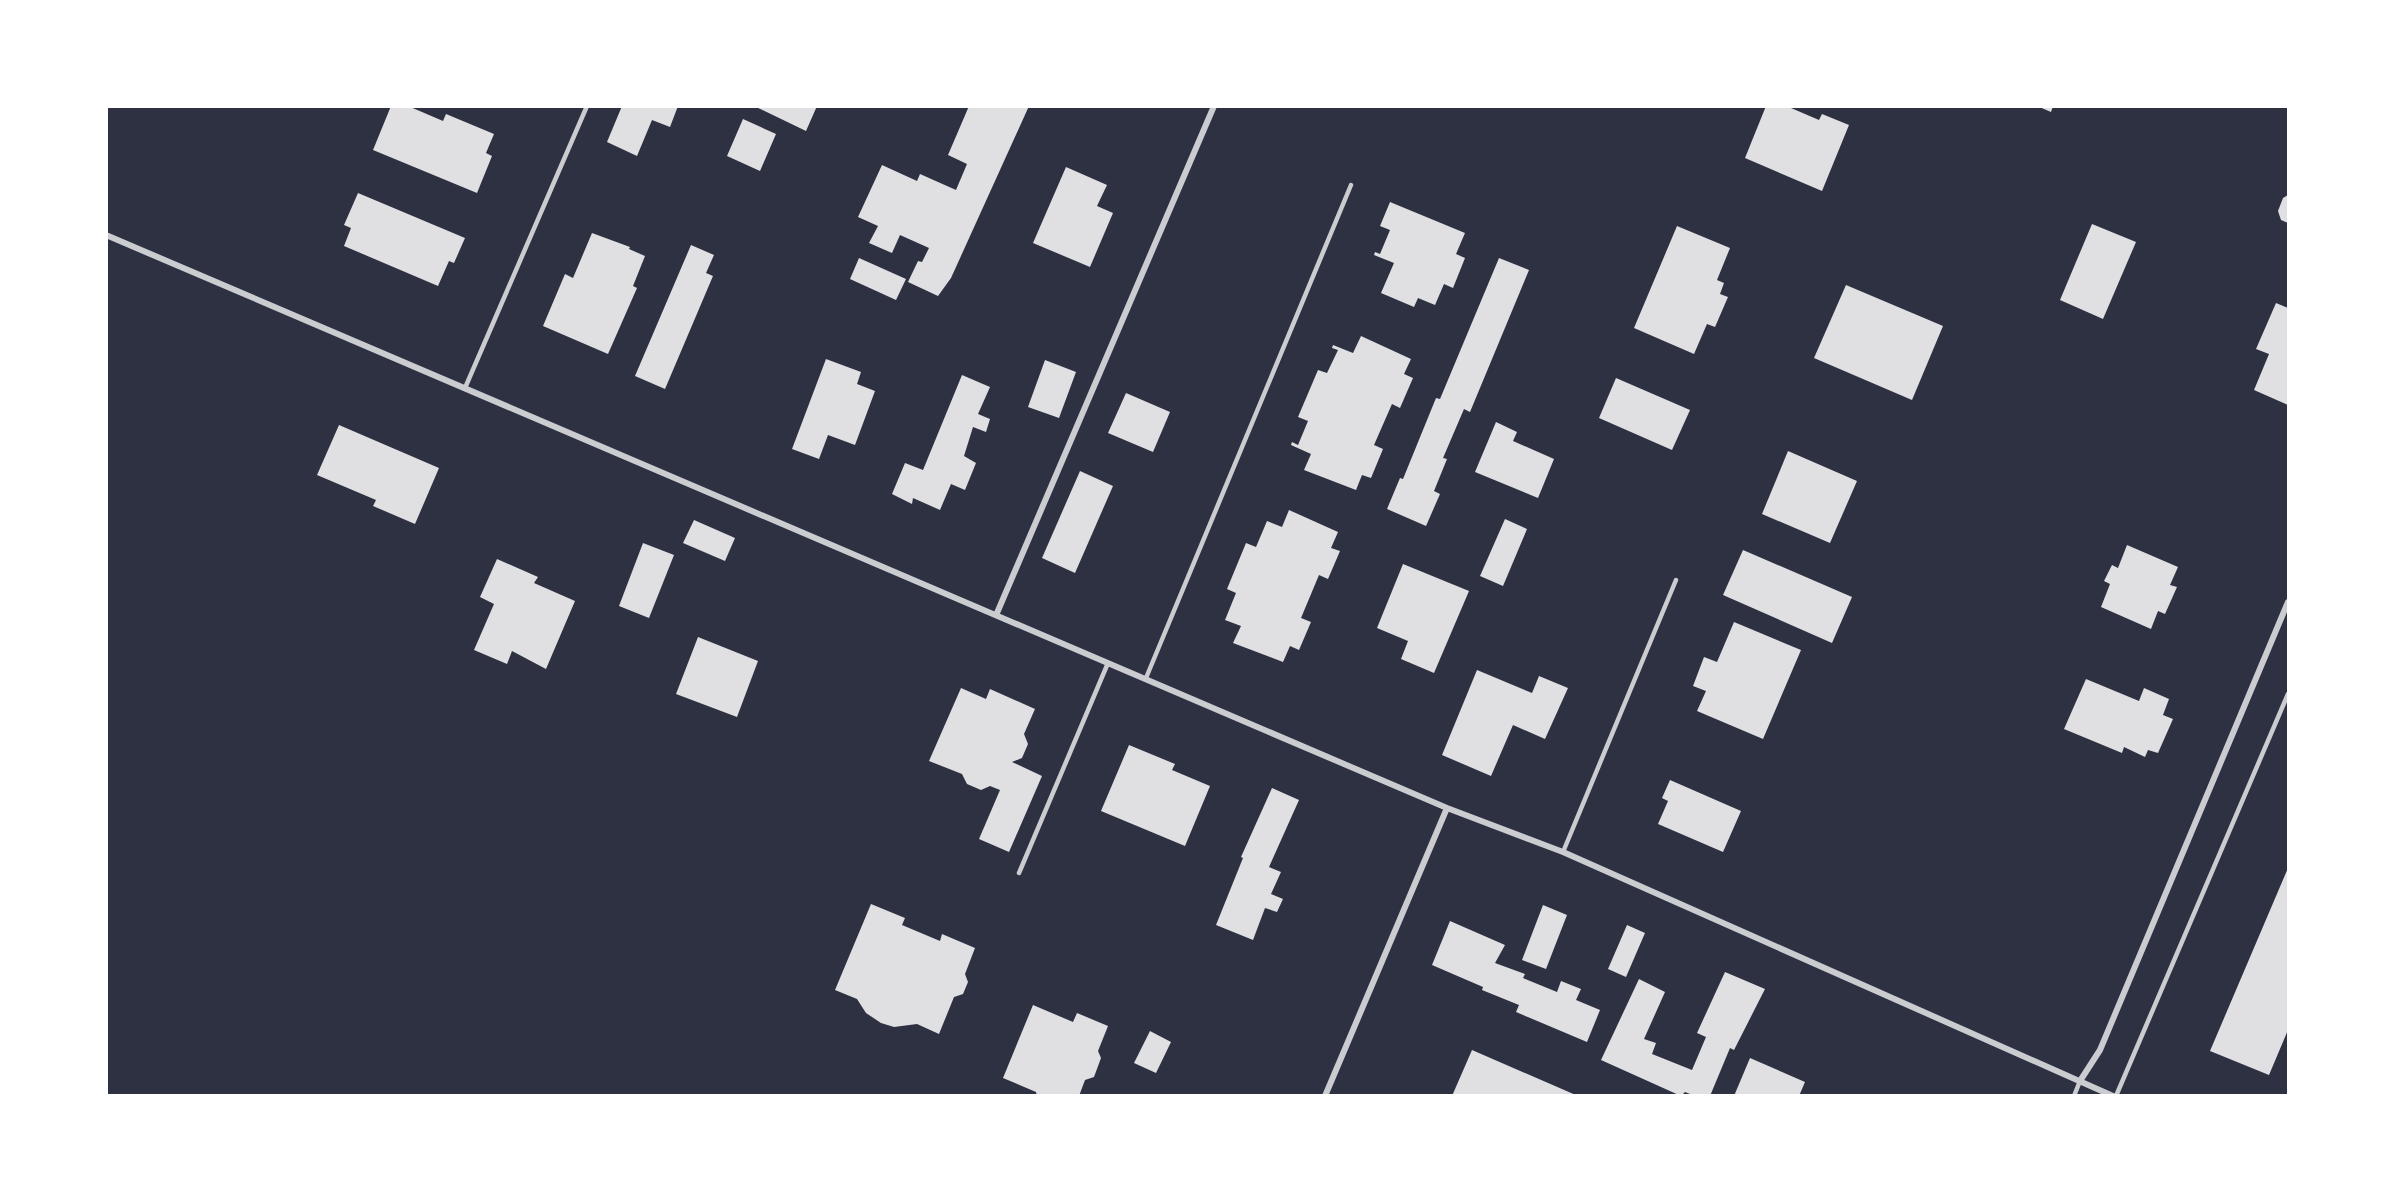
<svg xmlns="http://www.w3.org/2000/svg" width="2395" height="1202" font-family="'Golos Text',sans-serif">
	<rect width="100%" height="100%" fill="#2d3142"/>
	<path fill="#e0e0e3" d="M 391,106 L 408,106 L 443,121 L 446,114 L 494,134 L 486,153 L 492,156 L 477,193 L 373,150 Z
		M 622,106 L 678,106 L 670,127 L 652,120 L 637,156 L 607,142 Z
		M 754,106 L 817,106 L 806,131 Z
		M 969,106 L 1029,106 L 951,278 L 938,296 L 908,282 L 918,261 L 922,262 L 929,248 L 900,235 L 892,253 L 869,243 L 878,226 L 858,217 L 882,165 L 917,181 L 920,174 L 956,190 L 967,164 L 948,155 Z
		M 1766,106 L 1792,106 L 1791,108 L 1819,120 L 1822,114 L 1849,125 L 1822,191 L 1745,158 Z
		M 2037,106 L 2053,106 L 2051,112 Z
		M 743,119 L 776,134 L 760,171 L 727,156 Z
		M 1066,167 L 1107,185 L 1097,206 L 1113,213 L 1090,267 L 1033,243 Z
		M 358,193 L 465,238 L 454,263 L 449,261 L 438,286 L 344,246 L 351,228 L 344,225 Z
		M 2288,195 L 2288,223 L 2281,220 L 2278,211 L 2283,198 Z
		M 1390,202 L 1465,233 L 1456,254 L 1465,258 L 1453,288 L 1444,284 L 1435,305 L 1418,298 L 1414,307 L 1381,293 L 1394,263 L 1374,255 L 1375,252 L 1380,254 L 1390,230 L 1380,226 Z
		M 2092,224 L 2136,242 L 2103,319 L 2060,300 Z
		M 1677,226 L 1730,248 L 1717,280 L 1724,283 L 1720,294 L 1728,297 L 1715,327 L 1707,324 L 1694,354 L 1634,328 Z
		M 592,233 L 630,247 L 629,249 L 645,256 L 633,286 L 637,288 L 608,354 L 543,326 L 565,274 L 573,278 Z
		M 691,245 L 714,255 L 706,273 L 713,276 L 665,389 L 635,376 Z
		M 859,258 L 906,279 L 896,300 L 850,279 Z
		M 1499,258 L 1529,270 L 1470,412 L 1464,409 L 1443,458 L 1447,459 L 1434,491 L 1440,494 L 1426,526 L 1387,509 L 1400,478 L 1403,479 L 1436,398 L 1440,399 Z
		M 1846,285 L 1943,326 L 1912,400 L 1814,358 Z
		M 2276,303 L 2288,308 L 2288,405 L 2254,390 L 2269,354 L 2256,349 Z
		M 1361,336 L 1411,359 L 1404,374 L 1413,378 L 1400,408 L 1392,404 L 1374,445 L 1383,449 L 1371,478 L 1362,475 L 1356,490 L 1304,470 L 1311,454 L 1291,445 L 1292,442 L 1298,445 L 1308,421 L 1298,417 L 1318,370 L 1327,373 L 1338,350 L 1332,348 L 1333,345 L 1353,353 Z
		M 826,359 L 861,372 L 857,384 L 875,391 L 855,445 L 828,435 L 819,459 L 792,449 Z
		M 1045,360 L 1076,372 L 1059,418 L 1028,407 Z
		M 962,375 L 990,387 L 978,414 L 990,419 L 986,432 L 973,427 L 964,456 L 976,463 L 965,490 L 951,484 L 940,510 L 913,498 L 912,504 L 892,494 L 905,463 L 923,470 Z
		M 1616,378 L 1690,410 L 1672,450 L 1599,418 Z
		M 1126,393 L 1170,412 L 1153,452 L 1108,433 Z
		M 1496,422 L 1517,432 L 1513,441 L 1554,459 L 1538,498 L 1475,472 Z
		M 339,425 L 439,468 L 415,524 L 373,506 L 376,500 L 317,475 Z
		M 1788,451 L 1857,481 L 1830,543 L 1762,514 Z
		M 1080,471 L 1113,486 L 1075,573 L 1042,558 Z
		M 1289,510 L 1338,532 L 1331,548 L 1340,551 L 1328,579 L 1319,575 L 1301,618 L 1311,622 L 1299,650 L 1290,646 L 1283,662 L 1233,643 L 1241,626 L 1225,620 L 1236,593 L 1227,589 L 1246,543 L 1256,547 L 1267,521 L 1282,527 Z
		M 1505,519 L 1527,529 L 1503,586 L 1480,576 Z
		M 694,520 L 735,538 L 725,561 L 683,543 Z
		M 643,543 L 674,555 L 649,618 L 619,606 Z
		M 2127,545 L 2178,567 L 2170,585 L 2177,587 L 2165,614 L 2158,611 L 2151,629 L 2101,607 L 2110,584 L 2104,581 L 2112,565 L 2118,568 Z
		M 1743,550 L 1852,597 L 1832,643 L 1723,595 Z
		M 497,559 L 538,577 L 534,583 L 575,601 L 546,669 L 512,651 L 507,664 L 474,650 L 494,604 L 480,597 Z
		M 1403,564 L 1469,591 L 1434,673 L 1401,659 L 1408,641 L 1377,628 Z
		M 1734,622 L 1801,650 L 1763,739 L 1697,711 L 1706,691 L 1693,686 L 1704,657 L 1717,662 Z
		M 698,637 L 758,661 L 737,717 L 676,694 Z
		M 1477,670 L 1532,693 L 1539,676 L 1568,688 L 1545,739 L 1513,725 L 1491,776 L 1442,755 Z
		M 2086,679 L 2139,701 L 2144,688 L 2169,699 L 2163,715 L 2173,719 L 2158,753 L 2148,750 L 2145,757 L 2124,747 L 2122,753 L 2064,729 Z
		M 961,688 L 986,699 L 990,689 L 1035,709 L 1024,734 L 1028,744 L 1022,758 L 1012,762 L 1042,776 L 1009,852 L 979,839 L 1000,790 L 990,786 L 981,790 L 967,784 L 962,774 L 929,761 Z
		M 1129,745 L 1175,764 L 1172,770 L 1210,786 L 1185,846 L 1101,811 Z
		M 1670,780 L 1741,811 L 1723,852 L 1658,824 L 1668,801 L 1662,798 Z
		M 1272,788 L 1299,800 L 1269,867 L 1281,872 L 1271,894 L 1283,899 L 1277,912 L 1265,908 L 1253,940 L 1216,925 L 1243,858 L 1241,857 Z
		M 2288,868 L 2288,1030 L 2269,1075 L 2210,1051 Z
		M 871,904 L 905,918 L 902,925 L 940,941 L 942,934 L 975,948 L 965,974 L 968,982 L 963,994 L 954,997 L 939,1034 L 917,1024 L 894,1027 L 881,1023 L 866,1013 L 857,999 L 835,990 Z
		M 1543,905 L 1567,915 L 1546,969 L 1522,960 Z
		M 1450,921 L 1505,945 L 1495,963 L 1525,974 L 1523,978 L 1557,992 L 1561,981 L 1581,989 L 1576,1000 L 1600,1010 L 1587,1042 L 1516,1012 L 1519,1005 L 1482,990 L 1483,987 L 1432,965 Z
		M 1627,925 L 1645,933 L 1626,977 L 1608,969 Z
		M 1725,972 L 1765,989 L 1734,1050 L 1730,1048 L 1710,1096 L 1695,1096 L 1685,1092 L 1681,1096 L 1601,1060 L 1639,979 L 1665,992 L 1644,1039 L 1656,1043 L 1652,1054 L 1692,1070 L 1706,1037 L 1697,1033 Z
		M 1033,1005 L 1073,1022 L 1077,1013 L 1108,1026 L 1098,1051 L 1101,1058 L 1094,1077 L 1085,1080 L 1079,1096 L 1037,1096 L 1036,1092 L 1003,1078 Z
		M 1150,1031 L 1171,1042 L 1156,1073 L 1134,1063 Z
		M 1472,1050 L 1578,1096 L 1452,1096 Z
		M 1750,1058 L 1805,1082 L 1799,1096 L 1734,1096 Z"/>
	<g fill="none" stroke-linecap="round" stroke-linejoin="round">
		<path stroke="#caccd0" stroke-width="4.5" d="M 465,388 L 587,106
			M 1146,678 L 1351,185
			M 1563,852 L 1676,580
			M 1019,873 L 1108,663
			M 2074,1096 L 2080,1081
			M 2116,1096 L 2288,694"/>
		<path stroke="#caccd0" stroke-width="6" d="M 106,235 L 1447,808 L 1563,852 L 2113,1096
			M 997,613 L 1214,106
			M 2080,1081 L 2100,1050 L 2288,602
			M 1325,1096 L 1447,808"/>
	</g>
	<rect width="2395" height="1202" fill="none" stroke="#ffffff" stroke-width="216"/>
</svg>
